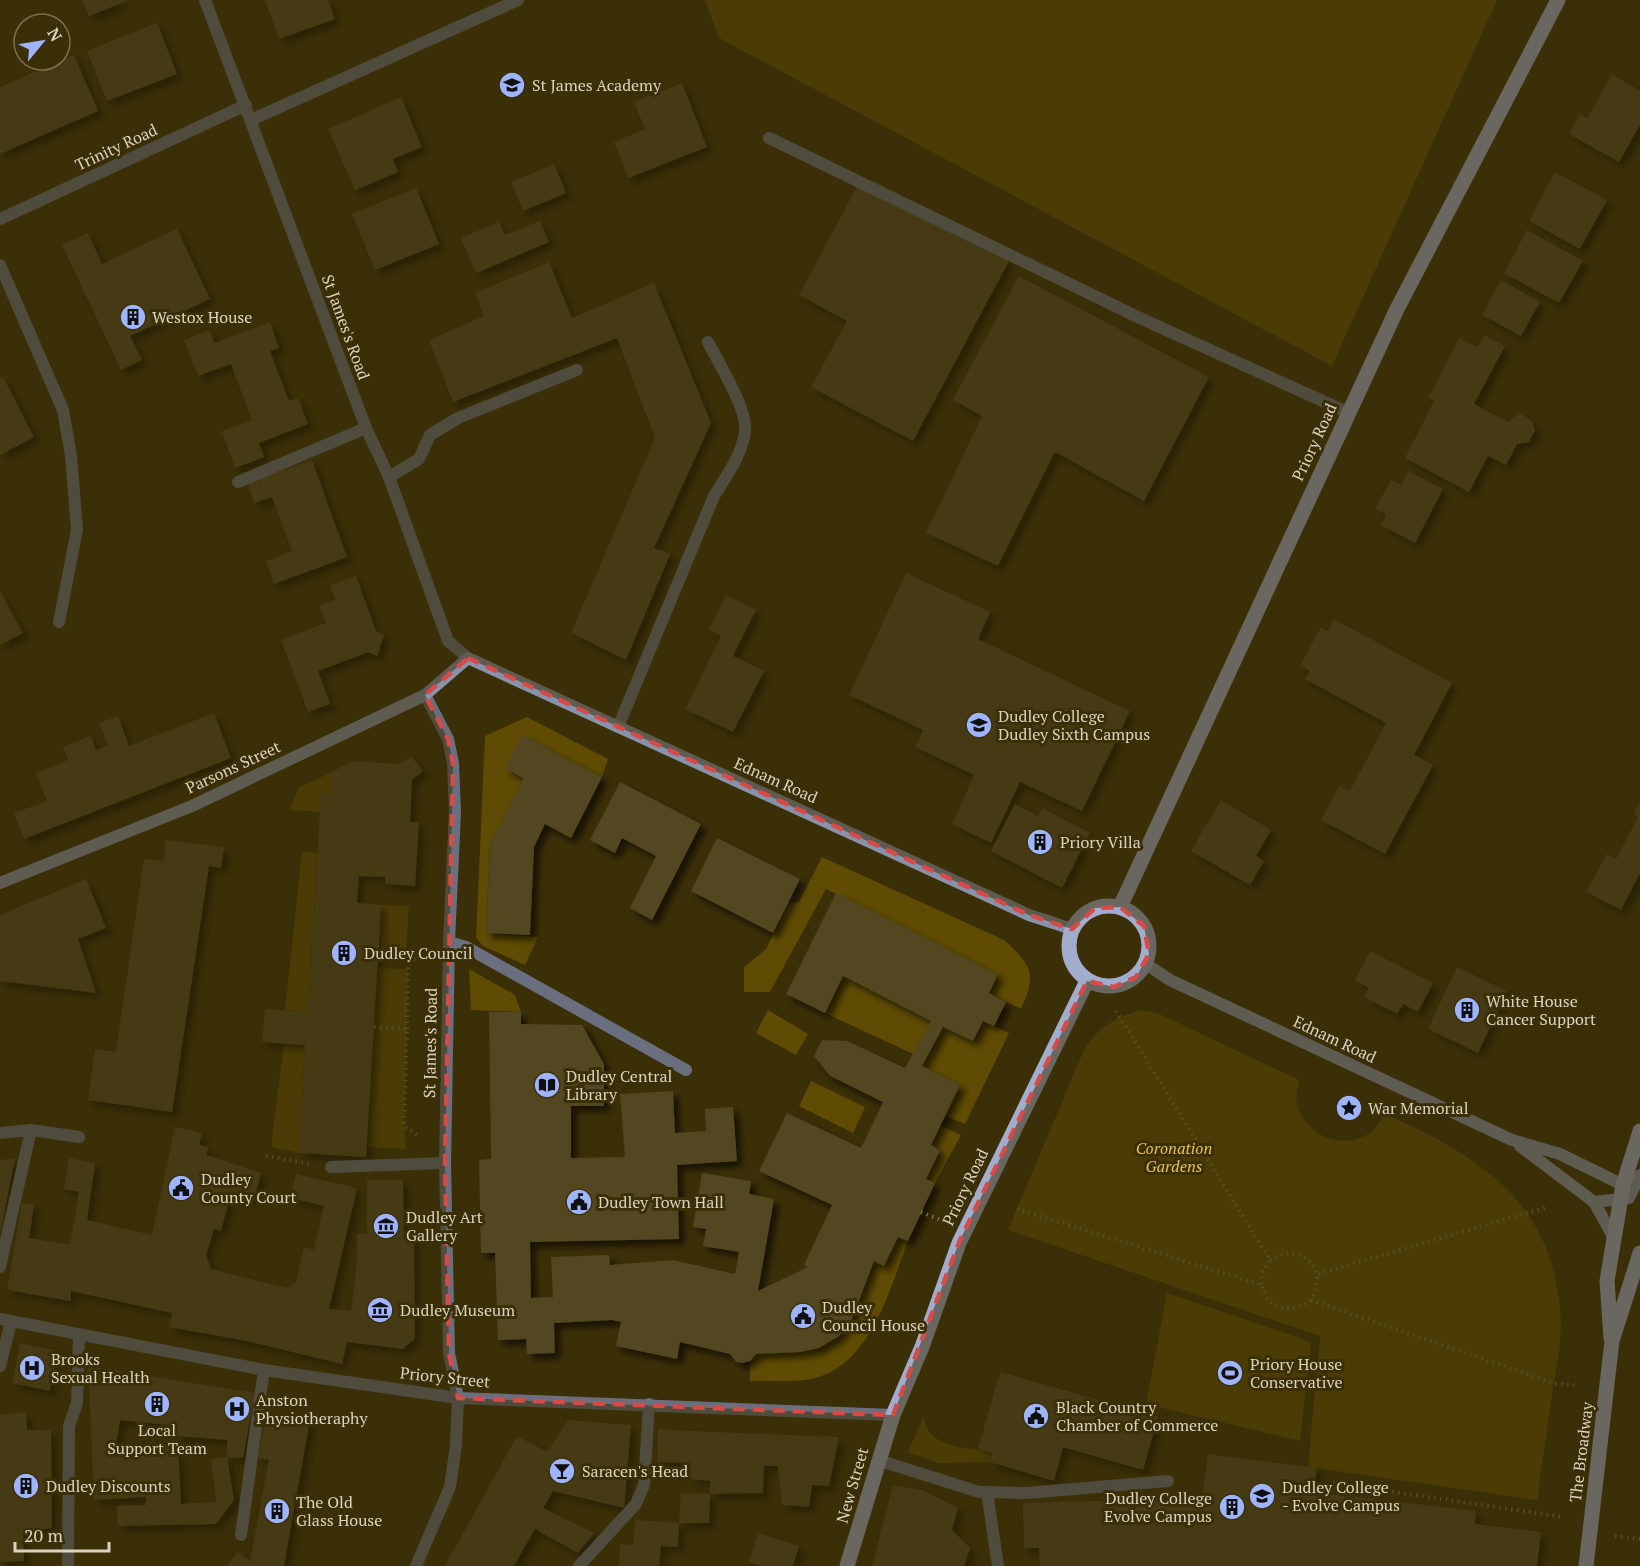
<svg xmlns="http://www.w3.org/2000/svg" width="1640" height="1566" font-family="'PT Serif',serif">
	<defs>
		<filter id="shadow"><feDropShadow dx="5.5" dy="5.5" stdDeviation="3" flood-color="#0009"/></filter>
	</defs>
	<rect width="100%" height="100%" fill="#3b2f08"/>
	<path fill="#5f4b03" d="M 705,0 L 1497,0 L 1332,366 L 719,38 Z
		M 527,717 L 608,759 L 602,777 L 523,736 L 523,778 L 490,844 L 486,933 L 538,937 L 525,965 L 483,946 L 476,938 L 485,736 Z
		M 332,772 L 331,794 L 321,794 L 320,812 L 290,810 L 298,788 Z
		M 302,852 L 317,853 L 308,1012 L 285,1010 Z
		M 822,857 L 1004,940 C 1032,965 1037,975 1021,1009 L 989,993 L 998,974 L 826,889 L 770,992 L 744,992 L 744,967 L 766,949 L 788,903 L 799,902 Z
		M 381,905 L 409,906 L 406,951 L 378,949 Z
		M 377,968 L 408,969 L 404,1126 L 406,1149 L 367,1147 Z
		M 469,969 L 515,995 L 521,1012 L 471,1010 Z
		M 843,976 L 931,1021 L 913,1054 L 825,1013 Z
		M 768,1010 L 808,1034 L 796,1055 L 756,1033 Z
		M 1141,1010 L 1157,1013 L 1299,1080 C 1297,1090 1295,1099 1298,1108 C 1309,1138 1345,1151 1371,1132 C 1377,1128 1381,1120 1385,1114 C 1487,1159 1561,1209 1561,1332 C 1560,1350 1556,1369 1553,1387 C 1548,1424 1542,1462 1537,1500 L 1308,1467 L 1320,1336 L 1008,1230 L 1084,1050 C 1098,1027 1115,1018 1141,1010 Z
		M 983,1021 L 1009,1033 L 965,1124 L 945,1116 L 960,1085 L 922,1066 L 943,1027 L 973,1041 Z
		M 284,1044 L 305,1045 L 299,1153 L 271,1147 Z
		M 811,1081 L 865,1107 L 853,1133 L 799,1106 Z
		M 940,1126 L 961,1135 L 935,1183 L 926,1179 L 940,1150 L 931,1145 Z
		M 898,1237 L 908,1241 C 891,1286 873,1356 824,1375 C 802,1384 774,1380 750,1381 L 750,1361 L 756,1354 C 846,1350 843,1341 874,1261 L 884,1265 Z
		M 1167,1293 L 1311,1342 L 1300,1441 L 1146,1404 Z
		M 924,1416 C 926,1449 967,1446 992,1453 L 990,1462 L 938,1463 L 908,1452 Z"/>
	<path fill="#524621" filter="url(#shadow)" d="M 82,0 L 129,0 L 89,16 Z
		M 265,0 L 328,0 L 335,19 L 279,39 Z
		M 157,23 L 177,74 L 107,101 L 87,51 Z
		M 74,55 L 98,111 L 0,154 L 0,87 Z
		M 1612,74 L 1640,91 L 1640,125 L 1619,162 L 1569,134 L 1580,114 L 1587,119 Z
		M 682,83 L 707,147 L 628,178 L 614,142 L 645,129 L 634,102 Z
		M 401,97 L 422,147 L 393,159 L 398,172 L 355,190 L 328,129 Z
		M 554,164 L 566,193 L 523,211 L 511,182 Z
		M 1555,172 L 1607,200 L 1580,249 L 1529,221 Z
		M 860,181 L 1009,261 L 913,441 L 811,387 L 847,321 L 799,295 Z
		M 416,188 L 439,244 L 375,270 L 352,214 Z
		M 540,221 L 549,242 L 476,273 L 461,238 L 499,222 L 505,235 Z
		M 177,229 L 210,299 L 130,336 L 142,360 L 121,370 L 62,245 L 88,233 L 102,264 Z
		M 1527,230 L 1583,261 L 1559,303 L 1504,273 Z
		M 549,262 L 572,318 L 654,283 L 711,423 L 654,548 L 670,554 L 626,660 L 571,633 L 655,438 L 617,338 L 453,402 L 429,340 L 484,316 L 475,293 Z
		M 1019,276 L 1209,377 L 1144,501 L 1055,452 L 998,566 L 926,533 L 982,416 L 953,400 Z
		M 1501,280 L 1540,302 L 1521,336 L 1482,315 Z
		M 270,322 L 279,348 L 270,351 L 289,401 L 298,398 L 308,424 L 259,443 L 264,457 L 235,468 L 222,431 L 252,420 L 231,364 L 198,376 L 184,340 L 210,330 L 214,343 Z
		M 1484,335 L 1505,346 L 1474,404 L 1508,422 L 1520,413 L 1532,421 L 1535,431 L 1529,442 L 1517,444 L 1506,465 L 1488,456 L 1469,492 L 1405,458 L 1434,401 L 1428,398 L 1459,338 L 1478,347 Z
		M 3,377 L 34,437 L 0,455 L 0,379 Z
		M 312,460 L 347,557 L 274,584 L 266,561 L 292,551 L 272,497 L 254,503 L 247,483 Z
		M 1408,471 L 1443,489 L 1415,543 L 1381,525 L 1386,514 L 1375,509 L 1391,480 L 1401,485 Z
		M 906,573 L 990,612 L 978,639 L 1130,711 L 1082,811 L 1020,782 L 991,843 L 952,824 L 974,775 L 915,747 L 923,730 L 849,695 Z
		M 356,576 L 376,631 L 384,635 L 377,656 L 368,652 L 318,671 L 330,704 L 308,712 L 281,640 L 326,623 L 319,606 L 335,600 L 330,585 Z
		M 0,591 L 23,633 L 0,645 Z
		M 726,595 L 756,610 L 733,656 L 764,671 L 733,732 L 685,709 L 721,636 L 709,630 Z
		M 1334,619 L 1452,683 L 1414,755 L 1433,765 L 1385,854 L 1321,820 L 1339,786 L 1350,791 L 1386,723 L 1305,679 L 1310,671 L 1300,666 L 1321,627 L 1328,631 Z
		M 214,713 L 231,758 L 24,839 L 14,813 L 47,801 L 36,773 L 68,760 L 63,747 L 91,736 L 96,750 L 108,745 L 99,723 L 118,716 L 129,746 Z
		M 522,735 L 602,777 L 571,838 L 545,824 L 534,847 L 530,935 L 486,933 L 490,844 L 523,778 L 505,768 Z
		M 411,756 L 423,771 L 412,780 L 410,822 L 419,822 L 415,886 L 385,884 L 385,877 L 359,876 L 357,903 L 381,905 L 366,1157 L 299,1153 L 305,1045 L 262,1042 L 265,1009 L 308,1012 L 321,793 L 331,794 L 332,772 L 352,761 L 400,764 Z
		M 620,782 L 701,824 L 652,920 L 630,908 L 656,856 L 622,838 L 615,853 L 590,840 Z
		M 1221,800 L 1271,830 L 1256,856 L 1264,861 L 1250,885 L 1191,851 Z
		M 1640,802 L 1640,873 L 1621,910 L 1586,892 L 1607,854 L 1616,859 L 1638,817 L 1633,814 Z
		M 1015,804 L 1038,816 L 1042,808 L 1090,833 L 1062,888 L 991,851 Z
		M 717,838 L 800,879 L 773,933 L 691,891 Z
		M 166,840 L 224,847 L 221,868 L 209,866 L 172,1112 L 88,1100 L 95,1049 L 116,1052 L 144,859 L 164,861 Z
		M 86,879 L 106,928 L 78,939 L 96,993 L 0,981 L 0,915 Z
		M 836,893 L 998,974 L 989,993 L 1006,1002 L 994,1026 L 983,1021 L 973,1041 L 943,1027 L 922,1066 L 960,1085 L 931,1145 L 940,1150 L 926,1179 L 935,1183 L 908,1241 L 898,1237 L 884,1266 L 874,1261 L 851,1321 L 839,1336 L 819,1348 L 800,1352 L 756,1354 L 750,1361 L 743,1363 L 736,1362 L 730,1354 L 680,1342 L 677,1359 L 616,1346 L 621,1322 L 612,1320 L 554,1323 L 555,1353 L 527,1354 L 526,1339 L 498,1340 L 495,1253 L 481,1253 L 479,1160 L 491,1159 L 489,1012 L 521,1012 L 521,1024 L 582,1025 L 604,1064 L 604,1106 L 571,1106 L 571,1158 L 625,1157 L 620,1094 L 673,1091 L 675,1133 L 706,1131 L 705,1109 L 733,1107 L 737,1161 L 677,1165 L 679,1239 L 530,1242 L 531,1298 L 553,1297 L 551,1257 L 609,1255 L 610,1265 L 673,1260 L 735,1274 L 739,1252 L 703,1246 L 706,1229 L 693,1227 L 702,1173 L 751,1181 L 749,1194 L 774,1199 L 758,1291 L 808,1267 L 804,1265 L 832,1205 L 759,1171 L 787,1113 L 861,1148 L 883,1102 L 830,1076 L 814,1056 L 822,1040 L 847,1041 L 905,1068 L 931,1021 L 843,976 L 825,1013 L 786,994 Z
		M 1370,951 L 1433,983 L 1418,1012 L 1403,1004 L 1397,1014 L 1364,997 L 1369,988 L 1355,981 Z
		M 1457,967 L 1507,991 L 1478,1053 L 1428,1029 Z
		M 175,1127 L 202,1133 L 199,1145 L 208,1147 L 206,1155 L 261,1173 L 254,1200 L 231,1194 L 221,1231 L 214,1229 L 206,1255 L 211,1269 L 287,1288 L 296,1282 L 304,1247 L 314,1250 L 324,1206 L 290,1198 L 296,1174 L 357,1188 L 329,1309 L 351,1311 L 357,1263 L 357,1234 L 367,1234 L 367,1180 L 403,1180 L 404,1237 L 414,1236 L 415,1338 L 403,1349 L 347,1342 L 342,1364 L 247,1341 L 169,1327 L 172,1313 L 71,1291 L 71,1301 L 7,1290 L 22,1203 L 34,1205 L 29,1238 L 70,1245 L 79,1192 L 64,1189 L 69,1158 L 95,1163 L 87,1220 L 152,1235 Z
		M 15,1158 L 1,1229 L 0,1229 L 0,1160 Z
		M 20,1343 L 58,1351 L 50,1391 L 12,1383 Z
		M 88,1366 L 255,1393 L 243,1458 L 227,1457 L 227,1440 L 177,1436 L 178,1426 L 120,1420 L 115,1450 L 178,1445 L 181,1504 L 216,1502 L 211,1459 L 227,1457 L 234,1500 L 216,1524 L 118,1526 L 117,1506 L 146,1505 L 146,1497 L 94,1500 Z
		M 1000,1372 L 1158,1417 L 1143,1470 L 1063,1447 L 1054,1481 L 990,1462 L 992,1453 L 978,1449 Z
		M 267,1411 L 310,1419 L 284,1566 L 227,1566 L 237,1552 L 250,1561 L 269,1460 L 258,1458 Z
		M 26,1412 L 27,1430 L 51,1430 L 52,1528 L 23,1532 L 24,1561 L 0,1562 L 0,1415 Z
		M 568,1420 L 631,1425 L 624,1508 L 553,1491 L 543,1508 L 594,1533 L 578,1553 L 535,1529 L 514,1566 L 445,1566 L 517,1436 L 547,1452 Z
		M 658,1429 L 692,1431 L 839,1437 L 829,1486 L 812,1485 L 809,1507 L 782,1505 L 778,1466 L 764,1466 L 763,1493 L 710,1494 L 710,1481 L 691,1479 L 690,1463 L 657,1462 Z
		M 1208,1454 L 1317,1468 L 1314,1492 L 1476,1511 L 1475,1524 L 1541,1532 L 1537,1566 L 1040,1566 L 1039,1548 L 1024,1548 L 1023,1503 L 1202,1498 Z
		M 893,1485 L 922,1490 L 958,1508 L 952,1530 L 970,1548 L 964,1566 L 872,1566 Z
		M 681,1493 L 710,1494 L 709,1523 L 679,1523 Z
		M 635,1520 L 679,1523 L 678,1547 L 661,1546 L 659,1566 L 619,1566 L 620,1544 L 633,1545 Z
		M 758,1533 L 799,1546 L 793,1566 L 762,1566 L 749,1562 Z"/>
	<g fill="none" stroke-linecap="round" stroke-linejoin="round">
		<path stroke="#7a7050" stroke-width="4" stroke-dasharray="1.5 4.5" stroke-linecap="butt" d="M 378,957 L 421,960
			M 1116,1011 L 1270,1260 L 1261,1275 L 1262,1285
			M 374,1027 L 407,1029 L 404,1126 L 417,1135
			M 407,1029 L 408,959
			M 266,1156 L 310,1164
			M 1017,1209 L 1262,1285 C 1269,1322 1321,1314 1317,1274 L 1548,1207
			M 921,1212 L 943,1221
			M 1270,1260 C 1289,1247 1309,1254 1317,1274
			M 1311,1300 L 1553,1383 L 1579,1386
			M 1333,1483 L 1564,1517
			M 1615,1536 L 1640,1539"/>
		<path stroke="#6a6f7f" stroke-width="12" d="M 251,120 L 518,0
			M 769,138 L 1142,319 L 1347,412
			M 0,265 L 63,410 L 71,456 L 77,530 L 59,622
			M 389,477 L 419,459 L 430,435 L 458,418 L 577,370
			M 238,482 L 366,428
			M 618,727 L 714,496 C 726,477 741,456 745,433 C 749,411 718,362 708,342
			M 449,942 L 466,947 L 686,1070
			M 0,1133 L 31,1130 L 79,1137
			M 331,1167 L 445,1163
			M 0,1267 L 31,1130
			M 0,1366 L 11,1322
			M 878,1460 L 979,1492 L 987,1492
			M 241,1535 L 264,1370
			M 998,1566 L 987,1492 L 1027,1493 L 1168,1481"/>
		<path stroke="#6a6f7f" stroke-width="12" d="M 0,219 L 246,105
			M 68,1566 L 69,1426 L 77,1403 L 79,1336
			M 416,1566 L 450,1487 L 456,1445 L 458,1398 L 449,1353 L 445,1163 L 449,942 L 455,812 L 453,763 L 448,739 L 425,695
			M 579,1566 L 636,1504 L 644,1485 L 649,1404"/>
		<path stroke="#6a6f7f" stroke-width="12" d="M 205,0 L 366,428 L 389,477 L 448,641 L 468,658
			M 0,1319 L 264,1370 L 458,1398 L 893,1415"/>
		<path stroke="#8992ab" stroke-width="12" d="M 0,883 L 192,806 L 425,695 L 468,658 L 1029,915 L 1072,929
			M 1146,964 L 1170,980 L 1512,1140 L 1560,1154 L 1623,1185
			M 1520,1146 L 1594,1202 L 1614,1238
			M 1594,1202 L 1629,1198 L 1640,1175"/>
		<path stroke="#a2accd" stroke-width="15" d="M1069 946a40 40 0 1 1 80 0a40 40 0 1 1-80 0Z
			M 1120,907 L 1397,309 L 1558,0
			M 1611,1338 L 1607,1281 L 1623,1185 L 1640,1131
			M 847,1566 L 893,1415 L 922,1347 L 959,1243 L 1087,981
			M 1586,1566 L 1612,1341 L 1640,1253"/>
	</g>
	<path d="M0 0H1640V1566H0ZM 468,658 L 1029,915 L 1072,929 L 1095,908 L 1120,907 L 1144,926 L 1149,954 L 1136,977 L 1114,987 L 1087,981 L 960,1240 L 893,1415 L 458,1398 L 449,1353 L 445,1163 L 453,763 L 448,739 L 425,695 Z" fill="#3b2f08" fill-opacity=".55" fill-rule="evenodd"/>
	<path fill="none" stroke="#d74a46" stroke-width="4.5" stroke-dasharray="12 8" stroke-linejoin="round" d="M 468,658 L 1029,915 L 1072,929 L 1095,908 L 1120,907 L 1144,926 L 1149,954 L 1136,977 L 1114,987 L 1087,981 L 960,1240 L 893,1415 L 458,1398 L 449,1353 L 445,1163 L 453,763 L 448,739 L 425,695 Z"/>
	<defs>
		<g id="school-disc" transform="scale(1.35)"><circle r="9.5" fill="#9eb4fd" stroke="#3b2f08"/><path d="M0-5L7-2L0 1L-7-2ZM-4 1L0 2.5L4 1V4Q0 6-4 4Z" fill="#111"/></g>
		<g id="building-disc" transform="scale(1.35)"><circle r="9.5" fill="#9eb4fd" stroke="#3b2f08"/><path d="M-4-6H4V6H1V3H-1V6H-4ZM-2.5-4.3h1.7v1.8h-1.7ZM.8-4.3h1.7v1.8H.8ZM-2.5-1h1.7V.8h-1.7ZM.8-1h1.7V.8H.8Z" fill="#111"/></g>
		<g id="university-disc" transform="scale(1.35)"><circle r="9.5" fill="#9eb4fd" stroke="#3b2f08"/><path d="M0-5L7-2L0 1L-7-2ZM-4 1L0 2.5L4 1V4Q0 6-4 4Z" fill="#111"/></g>
		<g id="library-disc" transform="scale(1.35)"><circle r="9.5" fill="#9eb4fd" stroke="#3b2f08"/><path d="M-6-4Q-3-5.5-.7-3.5V5Q-3 3-6 4ZM6-4Q3-5.5 .7-3.5V5Q3 3 6 4Z" fill="#111"/></g>
		<g id="sight-disc" transform="scale(1.35)"><circle r="9.5" fill="#9eb4fd" stroke="#3b2f08"/><path d="M0-6L1.8-2.2L6-1.7L2.9 1.2L3.7 5.4L0 3.3L-3.7 5.4L-2.9 1.2L-6-1.7L-1.8-2.2Z" fill="#111"/></g>
		<g id="civic-disc" transform="scale(1.35)"><circle r="9.5" fill="#9eb4fd" stroke="#3b2f08"/><path d="M-.6-6.5H3V-4.5H.6V-3L4-1V1h2V6H-6V1h2V-1L-.6-3ZM-1.2 2.5V6h2.4V2.5Z" fill="#111"/></g>
		<g id="museum-disc" transform="scale(1.35)"><circle r="9.5" fill="#9eb4fd" stroke="#3b2f08"/><path d="M0-6L6-3V-2H-6V-3ZM-5-1h2V3h-2ZM-1-1h2V3h-2ZM3-1h2V3H3ZM-6 4H6V6H-6Z" fill="#111"/></g>
		<g id="hospital-disc" transform="scale(1.35)"><circle r="9.5" fill="#9eb4fd" stroke="#3b2f08"/><path d="M-5-5h3v3.5h4V-5h3V5h-3V1.5h-4V5h-3Z" fill="#111"/></g>
		<g id="stadium-disc" transform="scale(1.35)"><circle r="9.5" fill="#9eb4fd" stroke="#3b2f08"/><path d="M0-5a6.5 5 0 1 0 0 10a6.5 5 0 1 0 0-10ZM-3.5-1.8h7v3.6h-7Z" fill="#111"/></g>
		<g id="bar-disc" transform="scale(1.35)"><circle r="9.5" fill="#9eb4fd" stroke="#3b2f08"/><path d="M-6-5H6L.8 .8V4.5H3.5V6h-7V4.5H-.8V.8Z" fill="#111"/></g>
	</defs>
	<g fill-rule="evenodd">
		<use href="#school-disc" x="512" y="85"/>
		<use href="#building-disc" x="133" y="317"/>
		<use href="#university-disc" x="979" y="725"/>
		<use href="#building-disc" x="1040" y="842"/>
		<use href="#building-disc" x="344" y="953"/>
		<use href="#building-disc" x="1467" y="1010"/>
		<use href="#library-disc" x="547" y="1085"/>
		<use href="#sight-disc" x="1349" y="1108"/>
		<use href="#civic-disc" x="181" y="1188"/>
		<use href="#civic-disc" x="579" y="1202"/>
		<use href="#museum-disc" x="386" y="1226"/>
		<use href="#museum-disc" x="380" y="1310"/>
		<use href="#civic-disc" x="803" y="1316"/>
		<use href="#hospital-disc" x="32" y="1368"/>
		<use href="#stadium-disc" x="1230" y="1373"/>
		<use href="#building-disc" x="157" y="1404"/>
		<use href="#hospital-disc" x="237" y="1409"/>
		<use href="#civic-disc" x="1036" y="1416"/>
		<use href="#bar-disc" x="562" y="1471"/>
		<use href="#building-disc" x="26" y="1486"/>
		<use href="#university-disc" x="1262" y="1496"/>
		<use href="#building-disc" x="1232" y="1507"/>
		<use href="#building-disc" x="277" y="1511"/>
	</g>
	<g text-anchor="middle" dominant-baseline="central" stroke-width="6" stroke-linejoin="round" paint-order="stroke">
		<g font-size="16" fill="#dad3bf" stroke="#3b2f08" text-anchor="start">
			<text x="532" y="85">St James Academy</text>
			<text x="152" y="317">Westox House</text>
			<text x="998" y="716">Dudley College<tspan x="998" dy="18">Dudley Sixth Campus</tspan></text>
			<text x="1060" y="842">Priory Villa</text>
			<text x="364" y="953">Dudley Council</text>
			<text x="1486" y="1001">White House<tspan x="1486" dy="18">Cancer Support</tspan></text>
			<text x="566" y="1076">Dudley Central<tspan x="566" dy="18">Library</tspan></text>
			<text x="1368" y="1108">War Memorial</text>
			<text x="201" y="1179">Dudley<tspan x="201" dy="18">County Court</tspan></text>
			<text x="598" y="1202">Dudley Town Hall</text>
			<text x="406" y="1217">Dudley Art<tspan x="406" dy="18">Gallery</tspan></text>
			<text x="822" y="1307">Dudley<tspan x="822" dy="18">Council House</tspan></text>
			<text x="400" y="1310">Dudley Museum</text>
			<text x="51" y="1359">Brooks<tspan x="51" dy="18">Sexual Health</tspan></text>
			<text x="1250" y="1364">Priory House<tspan x="1250" dy="18">Conservative</tspan></text>
			<text x="256" y="1400">Anston<tspan x="256" dy="18">Physiotheraphy</tspan></text>
			<text x="1056" y="1407">Black Country<tspan x="1056" dy="18">Chamber of Commerce</tspan></text>
			<text x="157" y="1430" text-anchor="middle">Local<tspan x="157" dy="18">Support Team</tspan></text>
			<text x="582" y="1471">Saracen's Head</text>
			<text x="46" y="1486">Dudley Discounts</text>
			<text x="1282" y="1487">Dudley College<tspan x="1282" dy="18">- Evolve Campus</tspan></text>
			<text x="1212" y="1498" text-anchor="end">Dudley College<tspan x="1212" dy="18">Evolve Campus</tspan></text>
			<text x="296" y="1502">The Old<tspan x="296" dy="18">Glass House</tspan></text>
		</g>
		<g font-size="16" fill="#dad3bf" stroke="#3b2f08">
			<text transform="translate(116 147) rotate(-25)">Trinity Road</text>
			<text transform="translate(346 327) rotate(70)">St James's Road</text>
			<text transform="translate(1314 442) rotate(-65)">Priory Road</text>
			<text transform="translate(233 767) rotate(-25)">Parsons Street</text>
			<text transform="translate(776 780) rotate(24)">Ednam Road</text>
			<text transform="translate(1335 1039) rotate(25)">Ednam Road</text>
			<text transform="translate(430 1043) rotate(-89)">St James's Road</text>
			<text transform="translate(965 1187) rotate(-64)">Priory Road</text>
			<text transform="translate(445 1377) rotate(6)">Priory Street</text>
			<text transform="translate(1581 1452) rotate(-83)">The Broadway</text>
			<text transform="translate(852 1485) rotate(-74)">New Street</text>
		</g>
		<g font-size="16" font-style="italic" fill="#e6c251" stroke="#3b2f08">
			<text x="1174" y="1148">Coronation<tspan x="1174" dy="18">Gardens</tspan></text>
		</g>
	</g>
	<g transform="translate(42 42) rotate(60)"><circle r="28" fill="#3b2f08" stroke="#7b7151" stroke-width="1.5"/>
	<path d="M0-4.5L10 22L0 15L-10 22Z" fill="#9eb4fd"/>
	<text y="-9" font-size="16" font-weight="bold" text-anchor="middle" fill="#dad3bf">N</text>
	</g>
	<path d="M15 1542v9h94v-9" fill="none" stroke="#dad3bf" stroke-width="3"/>
	<text x="24" y="1542" font-size="18" fill="#dad3bf" stroke="#3b2f08" stroke-width="4.5" paint-order="stroke">20 m</text>
</svg>
